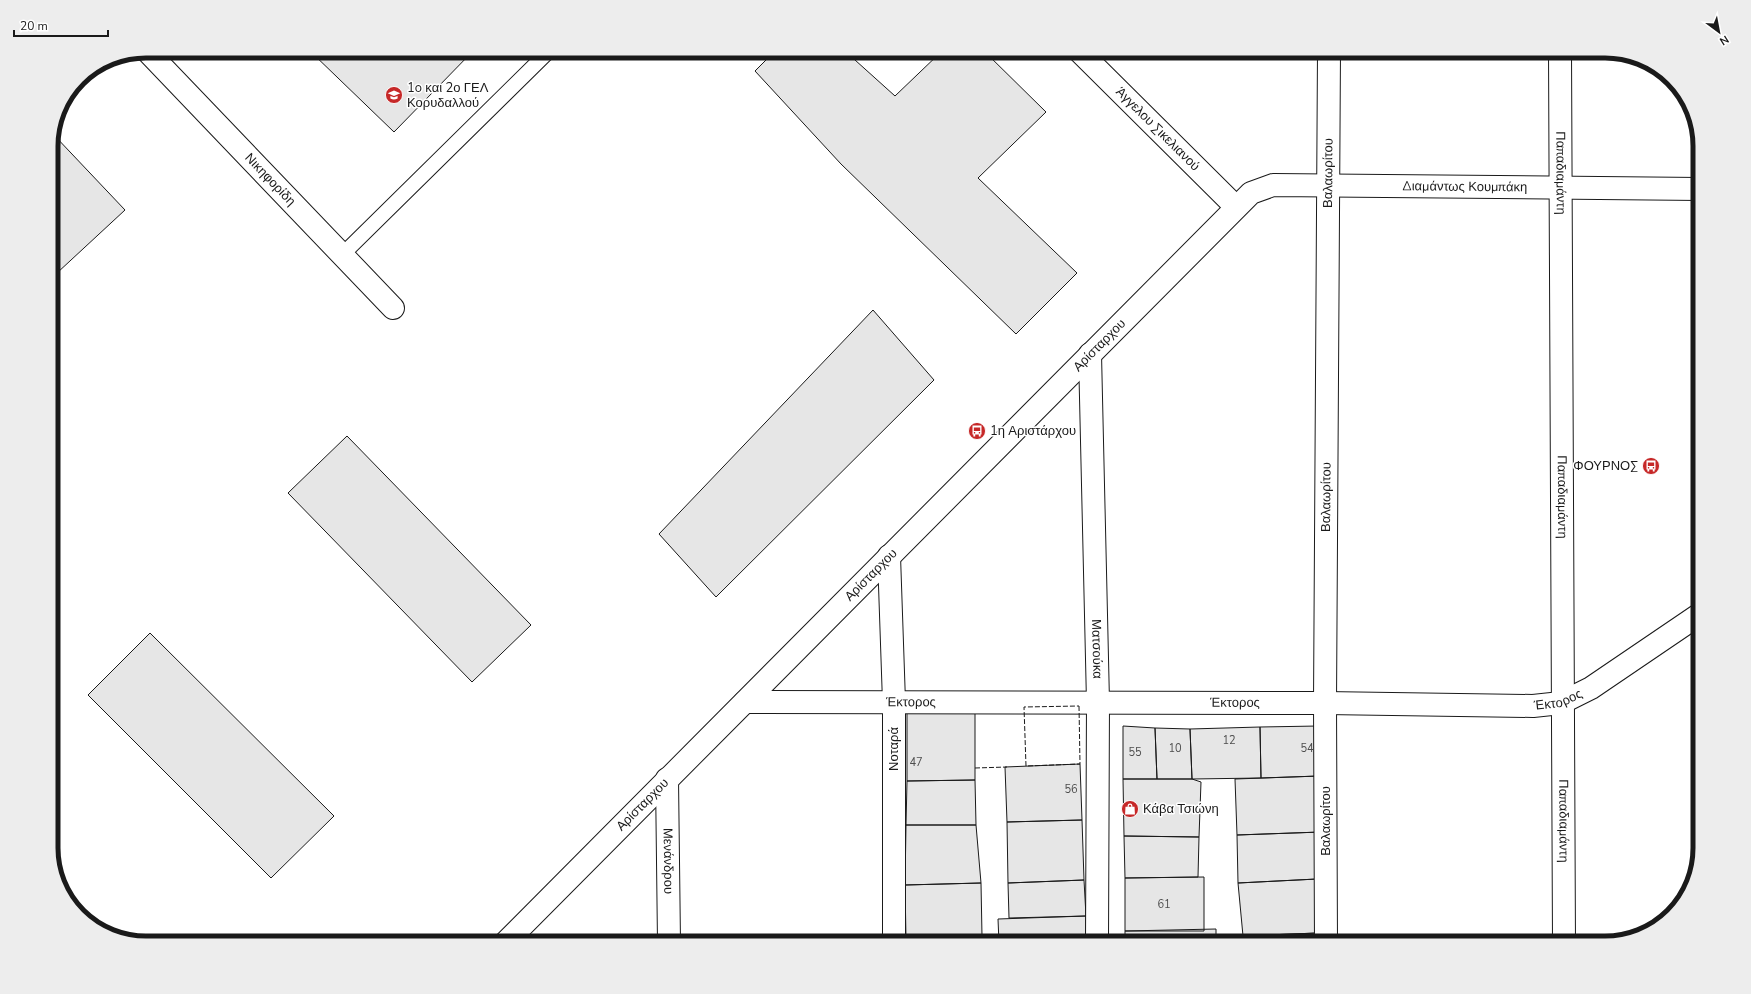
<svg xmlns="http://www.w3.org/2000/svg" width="1751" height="994" font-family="'Nunito Sans',sans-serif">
	<rect width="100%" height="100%" fill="#fff"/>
	<path fill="#e6e6e6" stroke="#1a1a1a" d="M 310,51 L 473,51 L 394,132 Z
		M 775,51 L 845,51 L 895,96 L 942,51 L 984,51 L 1046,112 L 978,178 L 1077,273 L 1016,334 L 841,164 L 755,71 Z
		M 53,134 L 125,210 L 57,273 L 51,267 L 51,140 Z
		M 873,310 L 934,380 L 716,597 L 659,534 Z
		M 347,436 L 531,625 L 472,682 L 288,493 Z
		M 150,633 L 334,816 L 271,878 L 88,695 Z
		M 907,711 L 975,711 L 975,780 L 907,781 Z
		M 1123,726 L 1155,728 L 1157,779 L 1123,779 Z
		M 1318,726 L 1319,776 L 1261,778 L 1260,727 Z
		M 1260,727 L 1261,778 L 1192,779 L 1190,729 Z
		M 1155,728 L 1190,729 L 1192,779 L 1157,779 Z
		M 1080,764 L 1082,820 L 1007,822 L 1005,767 Z
		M 1319,776 L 1321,832 L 1237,835 L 1235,779 Z
		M 1123,779 L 1192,779 L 1201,782 L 1199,837 L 1124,836 Z
		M 975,780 L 976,825 L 906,825 L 907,781 Z
		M 1082,820 L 1084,880 L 1008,883 L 1007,822 Z
		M 906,825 L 976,825 L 981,883 L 905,885 Z
		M 1321,832 L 1317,879 L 1238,883 L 1237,835 Z
		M 1124,836 L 1199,837 L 1198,877 L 1125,878 Z
		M 1204,877 L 1204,931 L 1125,931 L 1125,878 Z
		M 1317,879 L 1317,933 L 1243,936 L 1238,883 Z
		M 1084,880 L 1086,916 L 1009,918 L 1008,883 Z
		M 981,883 L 982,936 L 906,939 L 905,885 Z
		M 1086,916 L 1086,943 L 999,943 L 998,919 Z
		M 1216,929 L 1216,943 L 1125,943 L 1125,931 Z
		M 1317,933 L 1317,943 L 1243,943 L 1243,936 Z
		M 980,936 L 980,943 L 907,943 L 906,939 Z"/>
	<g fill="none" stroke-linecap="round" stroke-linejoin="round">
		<g stroke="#1a1a1a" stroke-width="16">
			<path id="lane" d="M 342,255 L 549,51"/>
		</g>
		<g stroke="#1a1a1a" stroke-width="24">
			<g id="street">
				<path id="s1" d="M 147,51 L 393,308"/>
				<path id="s2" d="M 1079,51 L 1236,207"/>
				<path id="s3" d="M 1560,51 L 1564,943"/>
				<path id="s4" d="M 1090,354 L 1098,702 L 1097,943"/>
				<path d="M 889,556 L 894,702 L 894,943"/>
				<path id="s5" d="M 745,702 L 1325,703 L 1533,706 L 1561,703 L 1591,688 L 1700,614"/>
				<path id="s6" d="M 667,779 L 669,943"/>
				<path id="s7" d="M 505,943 L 1251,193 L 1273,185 L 1700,189"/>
				<path id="s8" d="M 1326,943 L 1325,703 L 1329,51"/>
			</g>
		</g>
		<use href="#lane" stroke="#fff" stroke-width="14"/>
		<use href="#street" stroke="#fff" stroke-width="22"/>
		<path stroke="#1a1a1a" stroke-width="1" stroke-dasharray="5 2" stroke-linecap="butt" d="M 1079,706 L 1080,764 L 1026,766 L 1024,707 Z
			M 975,768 L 1007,767"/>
	</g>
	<defs>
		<g id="school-disc" transform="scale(0.9)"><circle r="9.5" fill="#c62828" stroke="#fff"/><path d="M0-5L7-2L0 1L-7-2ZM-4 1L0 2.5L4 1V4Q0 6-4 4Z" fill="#fff"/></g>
		<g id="bus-disc" transform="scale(0.9)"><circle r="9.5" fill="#c62828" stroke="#fff"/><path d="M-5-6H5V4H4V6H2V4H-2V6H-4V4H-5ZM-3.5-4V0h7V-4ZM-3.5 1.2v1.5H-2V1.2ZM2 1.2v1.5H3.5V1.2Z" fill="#fff"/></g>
		<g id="shop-disc" transform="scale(0.9)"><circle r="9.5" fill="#c62828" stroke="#fff"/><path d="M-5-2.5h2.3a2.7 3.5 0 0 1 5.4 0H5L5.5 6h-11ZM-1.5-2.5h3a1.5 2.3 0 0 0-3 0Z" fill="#fff"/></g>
	</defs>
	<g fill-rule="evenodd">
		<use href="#school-disc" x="394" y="95"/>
		<use href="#bus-disc" x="977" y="431"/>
		<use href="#bus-disc" x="1651" y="466"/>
		<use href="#shop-disc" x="1130" y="809"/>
	</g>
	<g text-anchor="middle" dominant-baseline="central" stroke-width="3" stroke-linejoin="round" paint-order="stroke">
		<g font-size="11" fill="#4d4d4d">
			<text x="1229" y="740">12</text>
			<text x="1175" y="748">10</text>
			<text x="1307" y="748">54</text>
			<text x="1135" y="752">55</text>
			<text x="916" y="762">47</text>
			<text x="1071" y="789">56</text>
			<text x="1164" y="904">61</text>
		</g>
		<g font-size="13" fill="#1a1a1a" stroke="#fff" text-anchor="start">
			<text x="407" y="88">1o και 2ο ΓΕΛ<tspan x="407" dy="15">Κορυδαλλού</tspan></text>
			<text x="990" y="431">1η Αριστάρχου</text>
			<text x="1638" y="466" text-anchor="end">ΦΟΥΡΝΟΣ</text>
			<text x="1143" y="809">Κάβα Τσιώνη</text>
		</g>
		<g font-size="13" fill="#1a1a1a" stroke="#fff">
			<text stroke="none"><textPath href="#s2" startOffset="111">Άγγελου Σικελιανού</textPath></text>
			<text stroke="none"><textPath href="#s8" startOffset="770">Βαλαωρίτου</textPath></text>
			<text stroke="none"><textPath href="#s3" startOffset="122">Παπαδιαμάντη</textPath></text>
			<text stroke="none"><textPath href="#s1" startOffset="178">Νικηφορίδη</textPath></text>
			<text stroke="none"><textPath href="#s7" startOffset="1273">Διαμάντως Κουμπάκη</textPath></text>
			<text stroke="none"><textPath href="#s7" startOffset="843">Αρίσταρχου</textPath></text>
			<text stroke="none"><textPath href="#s8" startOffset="446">Βαλαωρίτου</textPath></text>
			<text stroke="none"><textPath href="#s3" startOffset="446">Παπαδιαμάντη</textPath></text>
			<text stroke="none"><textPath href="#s7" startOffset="519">Αρίσταρχου</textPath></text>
			<text stroke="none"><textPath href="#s4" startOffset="295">Ματσούκα</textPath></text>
			<text stroke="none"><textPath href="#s5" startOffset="814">Έκτορος</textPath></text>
			<text stroke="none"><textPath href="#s5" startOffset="166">Έκτορος</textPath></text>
			<text stroke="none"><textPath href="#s5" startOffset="490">Έκτορος</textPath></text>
			<text transform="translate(894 749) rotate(-90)">Νοταρά</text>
			<text stroke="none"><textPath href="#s7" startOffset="195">Αρίσταρχου</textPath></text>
			<text transform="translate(1326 821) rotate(-90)">Βαλαωρίτου</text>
			<text stroke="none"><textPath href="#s3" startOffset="770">Παπαδιαμάντη</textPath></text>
			<text stroke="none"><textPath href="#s6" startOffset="82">Μενάνδρου</textPath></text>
		</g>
	</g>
	<path d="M0 0H1751V994H0ZM146 58H1605A88 88 0 0 1 1693 146V848A88 88 0 0 1 1605 936H146A88 88 0 0 1 58 848V146A88 88 0 0 1 146 58Z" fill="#ededed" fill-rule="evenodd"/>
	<path fill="none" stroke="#1a1a1a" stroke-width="5" d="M146 58H1605A88 88 0 0 1 1693 146V848A88 88 0 0 1 1605 936H146A88 88 0 0 1 58 848V146A88 88 0 0 1 146 58Z"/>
	<g transform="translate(1719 32) rotate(148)" stroke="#ffffff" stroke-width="3" paint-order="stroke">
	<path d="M0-3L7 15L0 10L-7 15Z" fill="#1a1a1a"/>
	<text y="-6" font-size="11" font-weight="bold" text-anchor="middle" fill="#1a1a1a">N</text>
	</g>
	<path d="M14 30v6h94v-6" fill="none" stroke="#1a1a1a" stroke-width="2"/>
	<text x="20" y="30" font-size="12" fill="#1a1a1a" stroke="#ffffff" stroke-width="3" paint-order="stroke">20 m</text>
</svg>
